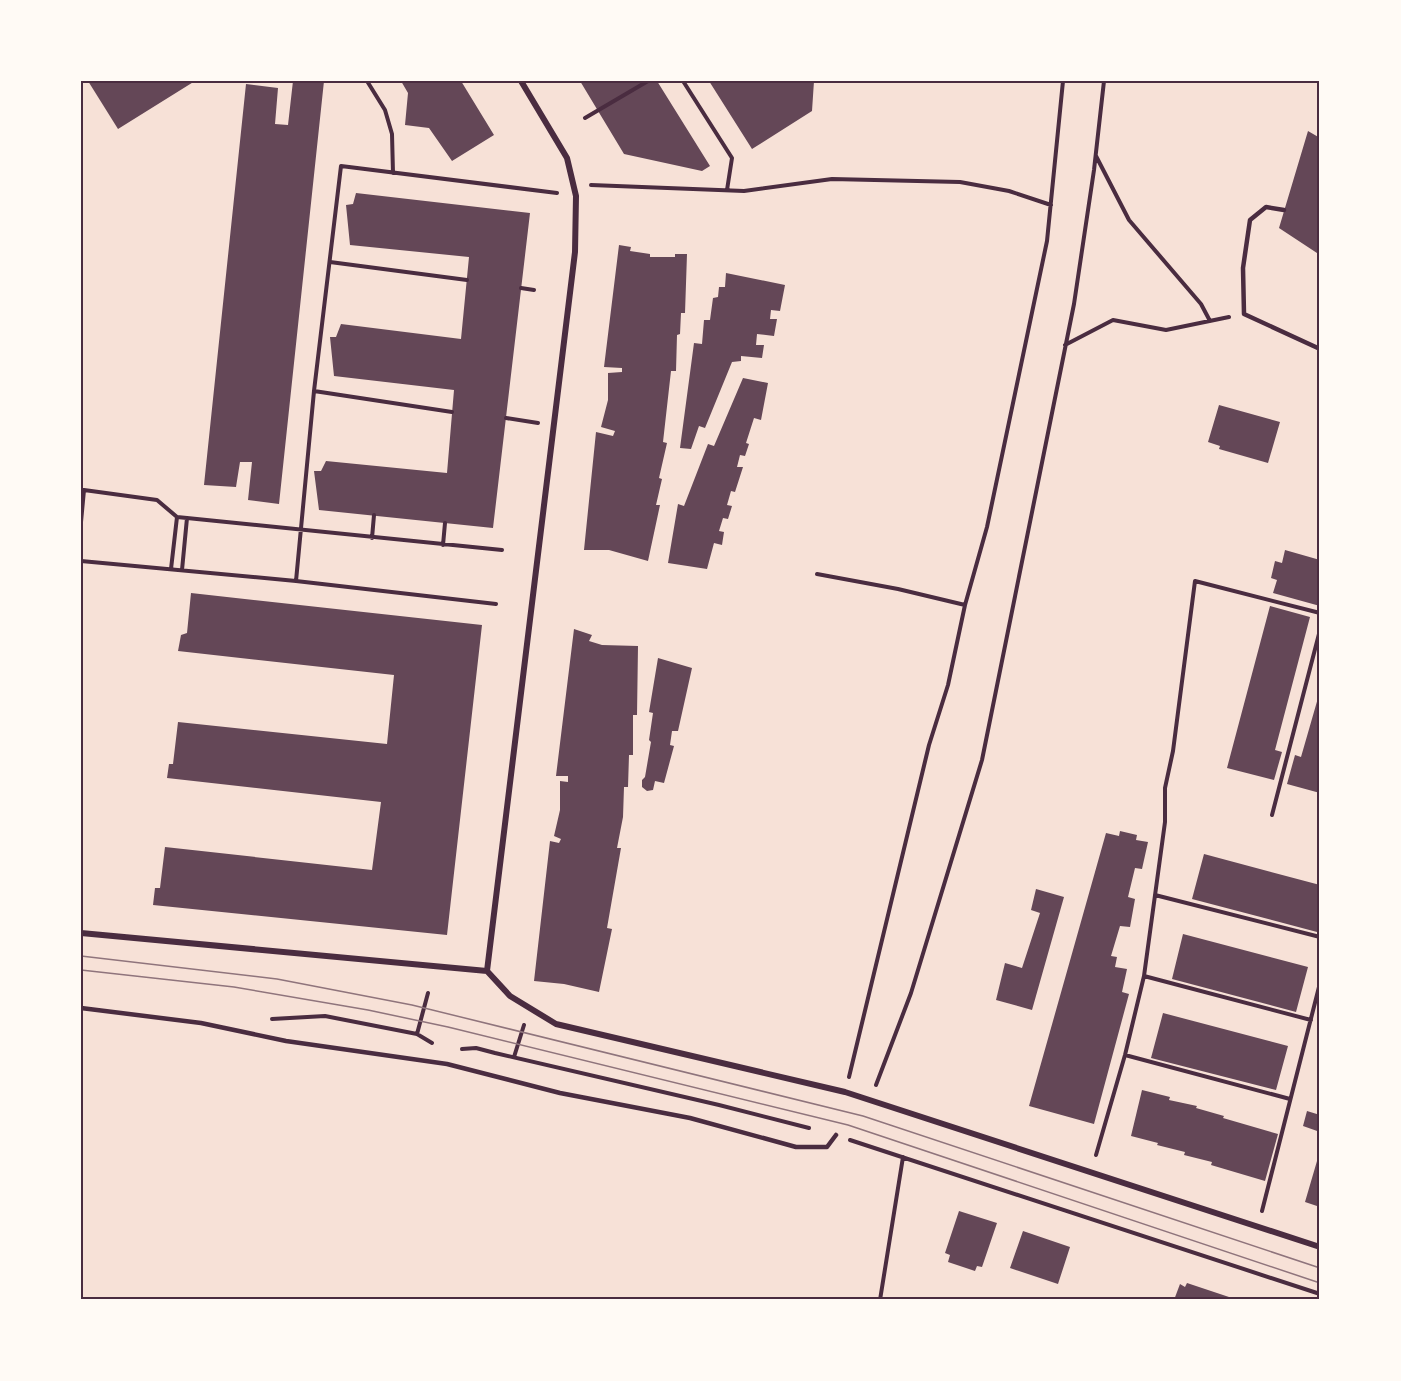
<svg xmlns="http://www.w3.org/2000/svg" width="1401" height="1381" font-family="Inter,sans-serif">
	<rect width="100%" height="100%" fill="#f7e1d7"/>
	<path fill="#644757" d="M 88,81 L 195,81 L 118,129 Z
		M 293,81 L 324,81 L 279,504 L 248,500 L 252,462 L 240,462 L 236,487 L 204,485 L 246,84 L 278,88 L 275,124 L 288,125 Z
		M 401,81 L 461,81 L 494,135 L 452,161 L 429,128 L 405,125 L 408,93 Z
		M 580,81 L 657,81 L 710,166 L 702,171 L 624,154 Z
		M 709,81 L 814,81 L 812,111 L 752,149 Z
		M 1308,131 L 1320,138 L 1320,255 L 1279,228 Z
		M 356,193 L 530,213 L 493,528 L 319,510 L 314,471 L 321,471 L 326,461 L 447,473 L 454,390 L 334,376 L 330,337 L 336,337 L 341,324 L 461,339 L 469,257 L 350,245 L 346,205 L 353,204 Z
		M 619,245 L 631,247 L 630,251 L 650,254 L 650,257 L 675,257 L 675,254 L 687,254 L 685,313 L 681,313 L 680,334 L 677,335 L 676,371 L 671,371 L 663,442 L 667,443 L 659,478 L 662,479 L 656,505 L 660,505 L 648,561 L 609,550 L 584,550 L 596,432 L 613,436 L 615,431 L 601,427 L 608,400 L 608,373 L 622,372 L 622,368 L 604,367 Z
		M 726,273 L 785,285 L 780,311 L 771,310 L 770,319 L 777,319 L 774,336 L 757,334 L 756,345 L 764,345 L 762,358 L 741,356 L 741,361 L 732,362 L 705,428 L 699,426 L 691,449 L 680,448 L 694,343 L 702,344 L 704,320 L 710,320 L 713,298 L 718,297 L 719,287 L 725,287 Z
		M 743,378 L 768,383 L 761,420 L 754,418 L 746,443 L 749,444 L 745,456 L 740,455 L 737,467 L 743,467 L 735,492 L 731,491 L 727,505 L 732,506 L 728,519 L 723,518 L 719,531 L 724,532 L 722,545 L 714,543 L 707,569 L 668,563 L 678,504 L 684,506 L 708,444 L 714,446 Z
		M 1219,405 L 1280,422 L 1268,463 L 1219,449 L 1220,446 L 1208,442 Z
		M 1285,550 L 1320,560 L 1320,606 L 1273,593 L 1277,580 L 1271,578 L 1275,561 L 1282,563 Z
		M 191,593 L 482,625 L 447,935 L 153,905 L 155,888 L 160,888 L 165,847 L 372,870 L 381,802 L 167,778 L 169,764 L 173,764 L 178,722 L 387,744 L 394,675 L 178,651 L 181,635 L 187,633 Z
		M 1270,606 L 1310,617 L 1275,750 L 1282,752 L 1274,780 L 1227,768 Z
		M 574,629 L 592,635 L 589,641 L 602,645 L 638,646 L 637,715 L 633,715 L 633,755 L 629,755 L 628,787 L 624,787 L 623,817 L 617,848 L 621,848 L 607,928 L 612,929 L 599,992 L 564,984 L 534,981 L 550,841 L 559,843 L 561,839 L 554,836 L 560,810 L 560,781 L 568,782 L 568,776 L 556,776 Z
		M 658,658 L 692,668 L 678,731 L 672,731 L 670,745 L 674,746 L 664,783 L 655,781 L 653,790 L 647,791 L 642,787 L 642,780 L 645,777 L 651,742 L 649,740 L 653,713 L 649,712 Z
		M 1320,691 L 1320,793 L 1287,784 L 1295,755 L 1301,757 Z
		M 1120,831 L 1137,835 L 1136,840 L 1148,842 L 1142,869 L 1135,868 L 1128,897 L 1135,899 L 1130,927 L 1120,926 L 1111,956 L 1117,957 L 1115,967 L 1127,969 L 1122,992 L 1129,994 L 1094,1124 L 1029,1106 L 1106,833 L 1119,836 Z
		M 1204,854 L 1320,885 L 1320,921 L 1317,932 L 1192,899 Z
		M 1036,889 L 1064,897 L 1032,1010 L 996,1000 L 1005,963 L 1022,968 L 1040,913 L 1031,910 Z
		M 1183,934 L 1308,967 L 1296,1012 L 1172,979 Z
		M 1163,1013 L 1288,1046 L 1276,1090 L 1151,1058 Z
		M 1142,1090 L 1170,1097 L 1169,1100 L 1197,1106 L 1196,1108 L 1224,1116 L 1223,1118 L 1278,1134 L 1265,1181 L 1211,1165 L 1212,1162 L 1184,1155 L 1185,1152 L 1157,1145 L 1158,1143 L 1131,1136 Z
		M 1307,1111 L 1320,1115 L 1320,1132 L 1303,1126 Z
		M 1317,1161 L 1320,1162 L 1320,1207 L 1305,1202 Z
		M 959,1211 L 997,1223 L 982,1267 L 977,1266 L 975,1271 L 948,1262 L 950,1255 L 945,1253 Z
		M 1023,1231 L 1070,1247 L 1058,1284 L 1010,1268 Z
		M 1187,1283 L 1238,1300 L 1174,1300 L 1180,1284 L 1185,1287 Z"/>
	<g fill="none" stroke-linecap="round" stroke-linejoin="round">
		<path stroke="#4a2c40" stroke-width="4" d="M 367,81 L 385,110 L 392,134 L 393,173
			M 683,81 L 732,158 L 727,190
			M 585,118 L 648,81
			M 1096,156 L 1129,220 L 1201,304 L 1210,321
			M 591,185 L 744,191 L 832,179 L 960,182 L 1009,191 L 1051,205
			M 330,262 L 467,280
			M 521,288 L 534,290
			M 1065,345 L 1113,320 L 1166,330 L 1229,317
			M 314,391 L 452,412
			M 506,418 L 538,423
			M 81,490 L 84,490 L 81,522
			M 84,490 L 157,500 L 177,517
			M 372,538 L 374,515
			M 443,545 L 445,523
			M 81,561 L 296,581 L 314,391 L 341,166 L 557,193
			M 171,569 L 177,517 L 187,518
			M 182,570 L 187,518 L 502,550
			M 817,574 L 898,589 L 965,605
			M 296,581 L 496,604
			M 1272,815 L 1320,630
			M 1155,895 L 1320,937
			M 1144,976 L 1311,1020
			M 272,1019 L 325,1016 L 417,1034 L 432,1043
			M 417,1034 L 428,993
			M 462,1049 L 476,1048 L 495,1053 L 719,1105 L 809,1128
			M 1125,1055 L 1290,1099
			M 514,1057 L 524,1025
			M 849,1077 L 929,745 L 948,685 L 965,605 L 987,527 L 1047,241 L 1063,81
			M 876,1085 L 911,993 L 982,760 L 1074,304 L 1094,170 L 1104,81
			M 850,1140 L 1320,1294
			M 1096,1155 L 1125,1055 L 1144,976 L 1165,822 L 1165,788 L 1173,751 L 1195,581 L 1320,613
			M 1262,1211 L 1320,983
			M 880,1300 L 903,1157"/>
		<path stroke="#4a2c40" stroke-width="4.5" d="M 1284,210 L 1266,207 L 1250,220 L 1243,268 L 1244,314 L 1320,349
			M 81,1008 L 201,1023 L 286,1041 L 447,1064 L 560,1093 L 690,1118 L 796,1147 L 827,1147 L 836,1135"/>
		<path stroke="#4a2c40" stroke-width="6" d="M 81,933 L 487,971
			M 487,971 L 575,252 L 576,196 L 567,158 L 521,81
			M 487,971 L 510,996 L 556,1024 L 845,1092 L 1320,1247"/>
		<path stroke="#8f747c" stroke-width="1.5" d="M 81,956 L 277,979 L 412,1005 L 863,1116 L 1320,1268
			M 81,970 L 234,987 L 368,1010 L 448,1027 L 848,1125 L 1320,1283"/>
	</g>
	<rect width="1401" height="1381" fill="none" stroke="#fffaf5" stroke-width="165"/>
	<rect x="82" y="82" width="1236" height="1216" fill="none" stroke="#4a2c40" stroke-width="2"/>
</svg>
